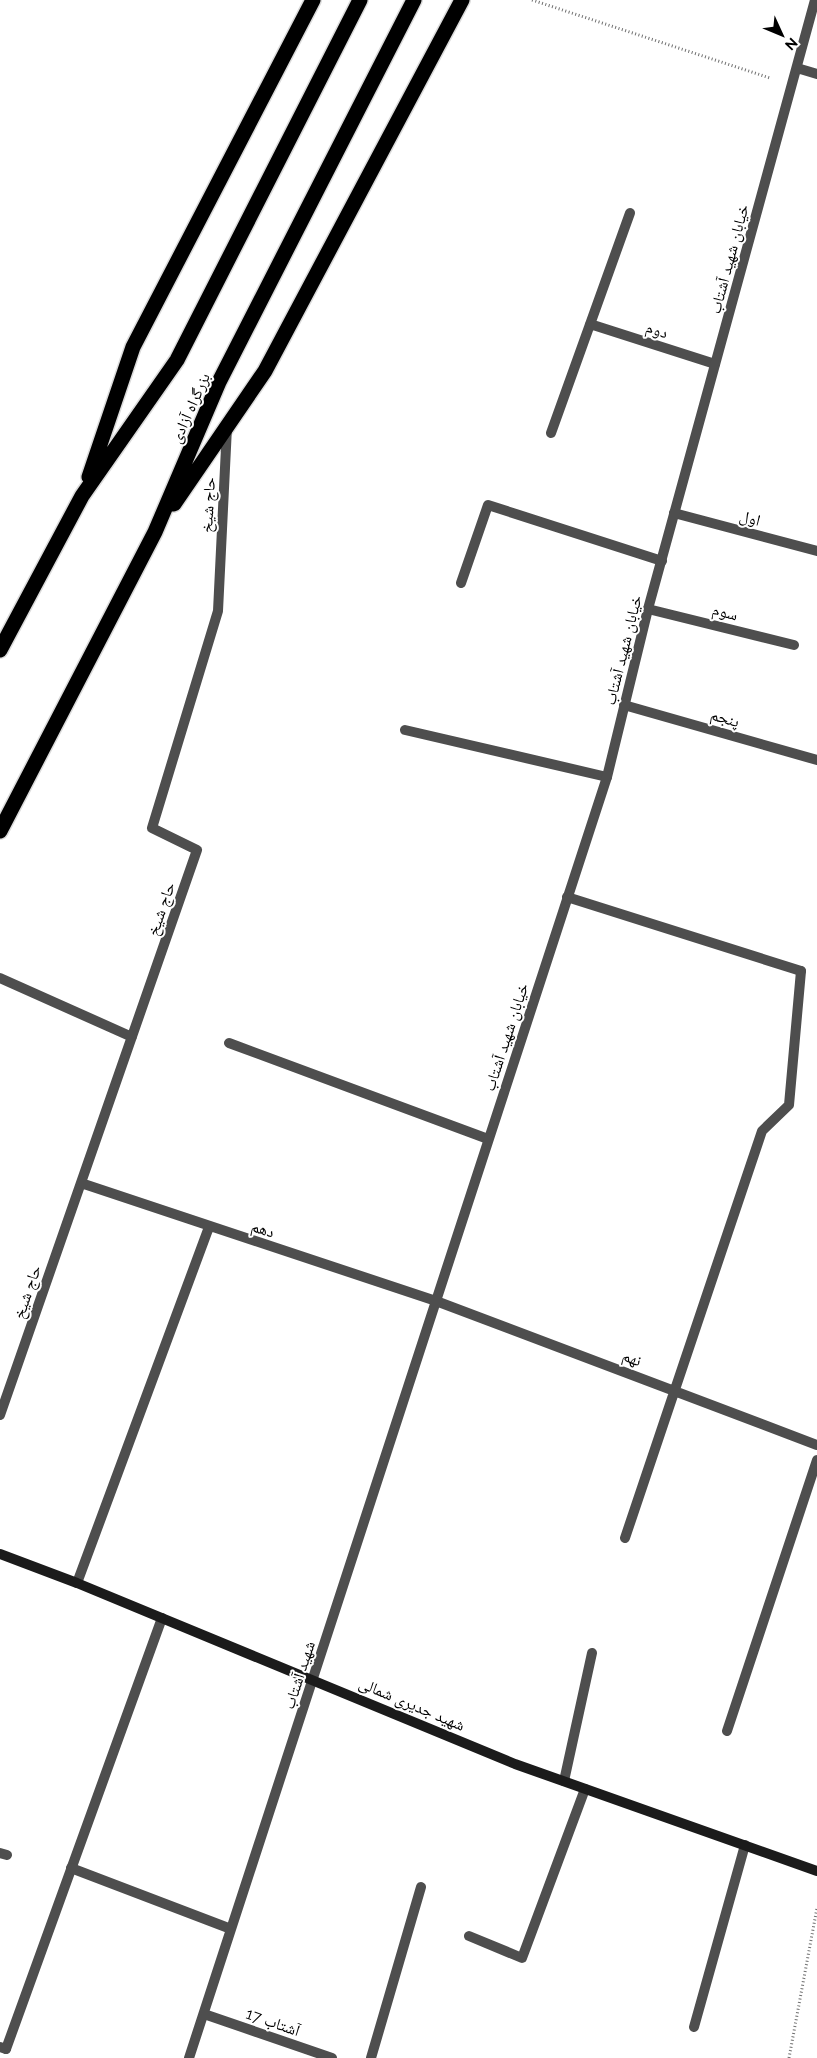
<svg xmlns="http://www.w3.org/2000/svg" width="817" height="2058" font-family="Raleway,'Noto Naskh Arabic',sans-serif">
	<rect width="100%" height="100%" fill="#fff"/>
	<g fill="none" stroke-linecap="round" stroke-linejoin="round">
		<g stroke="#dbdbdb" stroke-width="18">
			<path id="highway" d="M 89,477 L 133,347 L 313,0
				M 174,504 L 265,371 L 462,0
				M 0,650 L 82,496 L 177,360 L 360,0
				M 0,831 L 155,532 L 219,382 L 414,0"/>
		</g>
		<path stroke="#707070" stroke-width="3" stroke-dasharray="1 2.5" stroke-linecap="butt" d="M 532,0 L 770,78
			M 789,2058 L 817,1908"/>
		<path stroke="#4e4e4e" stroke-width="10" d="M 590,324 L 715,364
			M 551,433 L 630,213
			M 674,513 L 817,551
			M 461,583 L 488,505 L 662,561
			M 648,609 L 794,645
			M 624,705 L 817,760
			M 405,730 L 607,777
			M 567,897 L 801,971
			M 229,1043 L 488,1139
			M 694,2027 L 745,1845
			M 6,2049 L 162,1618"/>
		<path stroke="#4e4e4e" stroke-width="10" d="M 797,68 L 817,74
			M 0,978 L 132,1037
			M 81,1183 L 436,1301 L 817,1445
			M 0,1415 L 197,850 L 152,828 L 218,611 L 227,427
			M 625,1538 L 762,1131 L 789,1105 L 801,971
			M 77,1583 L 209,1227
			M 727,1731 L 817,1460
			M 564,1781 L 592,1653
			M 0,1853 L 7,1855
			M 71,1868 L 231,1929
			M 469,1936 L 522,1958 L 585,1789
			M 204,2014 L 332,2058
			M 0,2047 L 6,2049
			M 189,2058 L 607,777 L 648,609 L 815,0
			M 371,2058 L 421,1887"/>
		<path stroke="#1b1b1b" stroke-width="10" d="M 0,1554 L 77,1583 L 515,1764 L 817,1871"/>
		<use href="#highway" stroke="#000" stroke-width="15"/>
	</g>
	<g text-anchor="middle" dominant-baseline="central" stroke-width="4" stroke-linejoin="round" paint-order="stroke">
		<g font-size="16" fill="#000" stroke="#fff">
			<text transform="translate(729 259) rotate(-75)">خیابان شهید آشتاب</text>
			<text transform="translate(657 330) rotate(18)">دوم</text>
			<text transform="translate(190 408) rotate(-66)">بزرگراه آزادی</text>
			<text transform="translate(208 505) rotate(-87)">حاج شیخ</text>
			<text transform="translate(750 518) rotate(15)">اول</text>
			<text transform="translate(725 612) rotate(14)">سوم</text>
			<text transform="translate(623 650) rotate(-76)">خیابان شهید آشتاب</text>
			<text transform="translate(725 718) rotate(16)">پنجم</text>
			<text transform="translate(161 909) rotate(-71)">حاج شیخ</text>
			<text transform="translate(506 1037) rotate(-72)">خیابان شهید آشتاب</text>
			<text transform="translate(263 1229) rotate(18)">دهم</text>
			<text transform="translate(27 1292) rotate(-71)">حاج شیخ</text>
			<text transform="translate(632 1358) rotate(21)">نهم</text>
			<text transform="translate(299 1675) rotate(-72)">شهید آشتاب</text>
			<text transform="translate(412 1704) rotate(23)">شهید جدیری شمالی</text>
			<text transform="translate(273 2022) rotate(19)">آشتاب 17</text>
		</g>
	</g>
	<g transform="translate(782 35) rotate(134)" stroke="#ffffff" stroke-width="4" paint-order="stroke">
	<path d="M0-4L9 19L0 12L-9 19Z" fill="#000000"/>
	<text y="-8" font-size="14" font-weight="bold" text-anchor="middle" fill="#000000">N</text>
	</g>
</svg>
